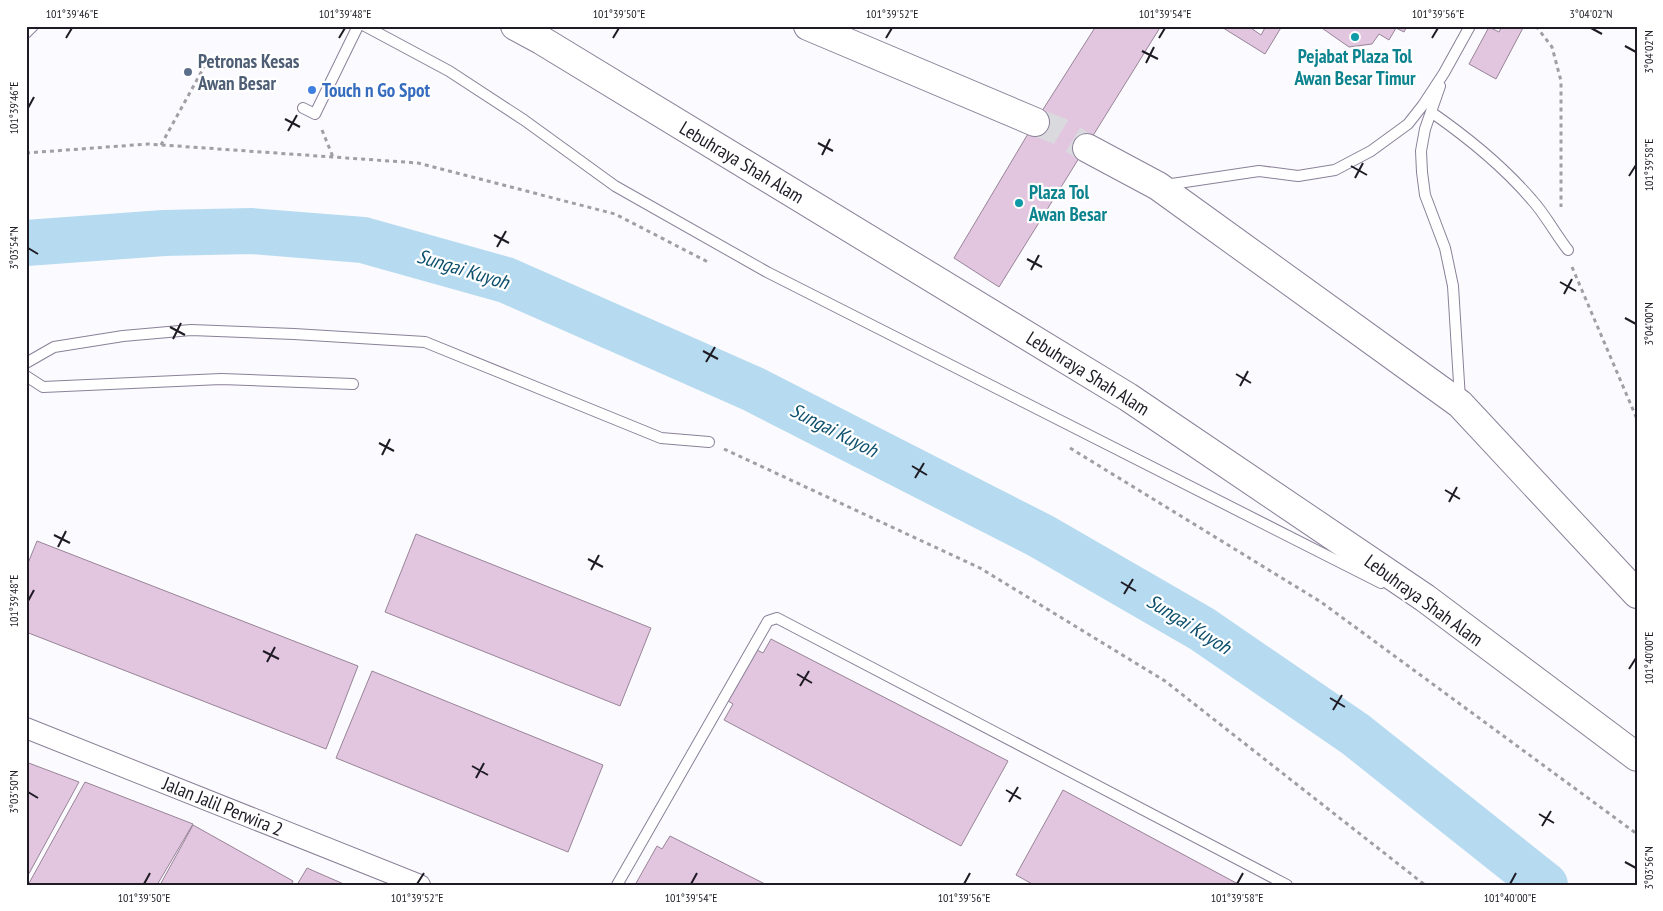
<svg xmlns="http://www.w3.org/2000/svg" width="1663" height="911" font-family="'PT Sans Narrow',sans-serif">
	<rect width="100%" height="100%" fill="#fbfaff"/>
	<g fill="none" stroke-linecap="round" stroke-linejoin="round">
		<path stroke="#b6dbf0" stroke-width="46" d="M 26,243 L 164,233 L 251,231 L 363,240 L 506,280 L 753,389 L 1041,536 L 1202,629 L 1355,734 L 1545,885"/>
	</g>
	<path fill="#e2c5df" stroke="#988497" d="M 1096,26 L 1161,26 L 999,287 L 954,258 L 1035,122 Z
		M 1220,26 L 1248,26 L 1261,35 L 1266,26 L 1282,26 L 1265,54 Z
		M 1319,26 L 1407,26 L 1404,32 L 1396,28 L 1389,40 L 1379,34 L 1372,44 L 1349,47 Z
		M 1502,26 L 1524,26 L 1496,79 L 1469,64 L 1489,27 L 1499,32 Z
		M 416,534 L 651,628 L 620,706 L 385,612 Z
		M 37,541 L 358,666 L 326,749 L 26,632 L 26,568 Z
		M 771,639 L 1008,761 L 961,846 L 724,720 L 733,704 L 728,701 L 757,650 L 763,653 Z
		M 372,671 L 603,765 L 568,852 L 336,758 Z
		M 26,762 L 79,782 L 26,879 Z
		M 85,782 L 193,824 L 157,885 L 28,885 Z
		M 1063,790 L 1240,885 L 1034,885 L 1016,875 Z
		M 193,825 L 293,881 L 291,885 L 160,885 Z
		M 670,836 L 767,885 L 635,885 L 657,846 L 662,849 Z
		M 307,868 L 346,885 L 297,885 Z"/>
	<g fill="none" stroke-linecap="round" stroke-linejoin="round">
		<path stroke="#dad9de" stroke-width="28" stroke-dasharray="28 14" stroke-linecap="butt" d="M 1035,122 L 1059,131 L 1087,148"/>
		<g stroke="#8a8198" stroke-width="12">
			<path id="lane" d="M 365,26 L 449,71 L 524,120 L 615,186 L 767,272 L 1381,583
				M 26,33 L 33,26
				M 1440,86 L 1425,129 L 1421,151 L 1422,172 L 1425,195 L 1445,248 L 1453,286 L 1460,399
				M 303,108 L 315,114 L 358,26
				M 1431,112 C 1467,137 1503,166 1532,200 C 1545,214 1556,235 1568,250
				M 1165,185 L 1259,171 L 1298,176 L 1335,170 L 1371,151 L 1408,124 L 1423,105 L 1444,73 L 1470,26
				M 26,363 L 54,347 L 123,336 L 191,330 L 294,334 L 425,342 L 661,438 L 709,442
				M 26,376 L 43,387 L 221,379 L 353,384
				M 617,885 L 768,621 L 777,618 L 1287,885"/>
		</g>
		<g stroke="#8a8198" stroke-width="22">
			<path id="street" d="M 26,728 L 420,885"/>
		</g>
		<g stroke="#8a8198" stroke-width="30">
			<path id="highway" d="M 515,26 L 541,40 L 1128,397 L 1425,598 L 1637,757
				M 808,26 L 1035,122
				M 1087,148 L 1158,186 L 1460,404 L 1637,594"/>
		</g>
		<path stroke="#a19fa5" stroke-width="3" stroke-dasharray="4 4" stroke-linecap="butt" d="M 1536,26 L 1552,47 L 1561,81 L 1561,207
			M 322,130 L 333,157
			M 161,145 L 204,67
			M 26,153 L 148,144 L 418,163 L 615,214 L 708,262
			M 1572,267 L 1637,419
			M 1070,448 L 1321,602 L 1637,834
			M 724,449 L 980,568 L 1165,681 L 1425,885"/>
		<use href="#lane" stroke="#fff" stroke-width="10"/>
		<use href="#street" stroke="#fff" stroke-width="20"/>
		<use href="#highway" stroke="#fff" stroke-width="28"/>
	</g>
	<path fill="none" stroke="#1e1b24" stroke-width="2" d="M 1591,28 L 1602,34M 66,38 L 72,28M 339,38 L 345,28M 613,38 L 619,28M 886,38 L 892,28M 1159,38 L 1165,28M 1432,38 L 1438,28M 1625,46 L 1636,52M 1142,51 L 1158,59M 1146,63 L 1154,47M 28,108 L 34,97M 285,119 L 300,127M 288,131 L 297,115M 818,143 L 833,151M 822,155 L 830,139M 1351,166 L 1367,175M 1629,176 L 1636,165M 1355,178 L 1363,163M 494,235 L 509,243M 497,247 L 506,231M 28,248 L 38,254M 1027,259 L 1042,267M 1031,270 L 1039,255M 1560,282 L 1576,291M 1564,294 L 1572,279M 1625,318 L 1636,324M 170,327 L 185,335M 173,339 L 181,323M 703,351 L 718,359M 706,362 L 715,347M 1236,374 L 1251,383M 1240,386 L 1248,371M 379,443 L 394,451M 382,455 L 390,439M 912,466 L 927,475M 915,478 L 924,463M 1445,490 L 1460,499M 1449,502 L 1457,487M 54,535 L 70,543M 58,547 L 66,531M 588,559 L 603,567M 591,570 L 599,555M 1121,582 L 1136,591M 1124,594 L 1133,579M 28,601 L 34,590M 263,651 L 279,659M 267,662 L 275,647M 1629,669 L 1636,658M 797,674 L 812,683M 800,686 L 809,671M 1330,698 L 1345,707M 1333,710 L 1342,695M 472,766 L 488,775M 476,778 L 484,763M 1006,790 L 1021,799M 28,792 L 38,798M 1009,802 L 1018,787M 1539,814 L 1554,823M 1542,826 L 1551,811M 1625,862 L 1636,868M 144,884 L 150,873M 417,884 L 424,873M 691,884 L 697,873M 964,884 L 970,873M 1237,884 L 1243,873M 1510,884 L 1516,873"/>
	<g fill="#0f9aa8" stroke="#fff" stroke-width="2">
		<circle cx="1355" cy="37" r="5"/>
		<circle cx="1019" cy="203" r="5"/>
	</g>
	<circle fill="#5c6f8a" stroke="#fff" stroke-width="2" cx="188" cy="72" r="5"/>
	<circle fill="#3f7fe0" stroke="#fff" stroke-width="2" cx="312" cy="90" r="5"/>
	<g text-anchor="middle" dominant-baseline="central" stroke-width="4.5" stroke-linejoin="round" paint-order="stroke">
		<g font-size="19" font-weight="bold" fill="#0d838f" stroke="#fff">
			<text x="1355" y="56">Pejabat Plaza Tol<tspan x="1355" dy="22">Awan Besar Timur</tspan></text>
			<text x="1029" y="192" text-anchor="start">Plaza Tol<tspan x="1029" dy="22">Awan Besar</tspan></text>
		</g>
		<g font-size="19" font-weight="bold" fill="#4e5e75" stroke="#fff" text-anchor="start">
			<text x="198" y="61">Petronas Kesas<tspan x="198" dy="22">Awan Besar</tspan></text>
		</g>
		<g font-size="19" font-weight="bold" fill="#366cbe" stroke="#fff" text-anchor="start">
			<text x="322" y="90">Touch n Go Spot</text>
		</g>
		<g font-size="19" fill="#1e1b24" stroke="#fff">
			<text transform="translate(742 162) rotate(31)">Lebuhraya Shah Alam</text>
			<text transform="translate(1088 373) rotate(32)">Lebuhraya Shah Alam</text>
			<text transform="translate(1424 600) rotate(36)">Lebuhraya Shah Alam</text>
			<text transform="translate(223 806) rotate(22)">Jalan Jalil Perwira 2</text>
		</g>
		<g font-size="20" font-style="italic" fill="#0d506d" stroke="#fff">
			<text transform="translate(463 269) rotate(17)">Sungai Kuyoh</text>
			<text transform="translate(834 430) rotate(27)">Sungai Kuyoh</text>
			<text transform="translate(1189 624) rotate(32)">Sungai Kuyoh</text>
		</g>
	</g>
	<rect width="1663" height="911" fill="none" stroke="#ffffff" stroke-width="55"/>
	<rect x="28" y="28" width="1608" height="856" fill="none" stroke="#1e1b24" stroke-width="2"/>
	<g font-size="12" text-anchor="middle" fill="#1e1b24">
		<text x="72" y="18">101°39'46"E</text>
		<text x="345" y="18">101°39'48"E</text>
		<text x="619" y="18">101°39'50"E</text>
		<text x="892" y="18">101°39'52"E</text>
		<text x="1165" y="18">101°39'54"E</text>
		<text x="1438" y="18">101°39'56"E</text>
		<text x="1591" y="18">3°04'02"N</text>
		<text transform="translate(1649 52) rotate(-90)" y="4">3°04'02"N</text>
		<text transform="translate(14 108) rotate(-90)" y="4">101°39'46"E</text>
		<text transform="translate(1649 165) rotate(-90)" y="4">101°39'58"E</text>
		<text transform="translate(14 248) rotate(-90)" y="4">3°03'54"N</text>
		<text transform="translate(1649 324) rotate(-90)" y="4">3°04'00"N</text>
		<text transform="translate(14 601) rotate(-90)" y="4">101°39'48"E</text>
		<text transform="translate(1649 658) rotate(-90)" y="4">101°40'00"E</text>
		<text transform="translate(14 792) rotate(-90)" y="4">3°03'50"N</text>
		<text transform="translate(1649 868) rotate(-90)" y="4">3°03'56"N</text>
		<text x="144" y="902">101°39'50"E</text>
		<text x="417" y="902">101°39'52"E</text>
		<text x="691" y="902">101°39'54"E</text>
		<text x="964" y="902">101°39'56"E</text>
		<text x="1237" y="902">101°39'58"E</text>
		<text x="1510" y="902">101°40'00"E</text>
	</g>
</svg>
